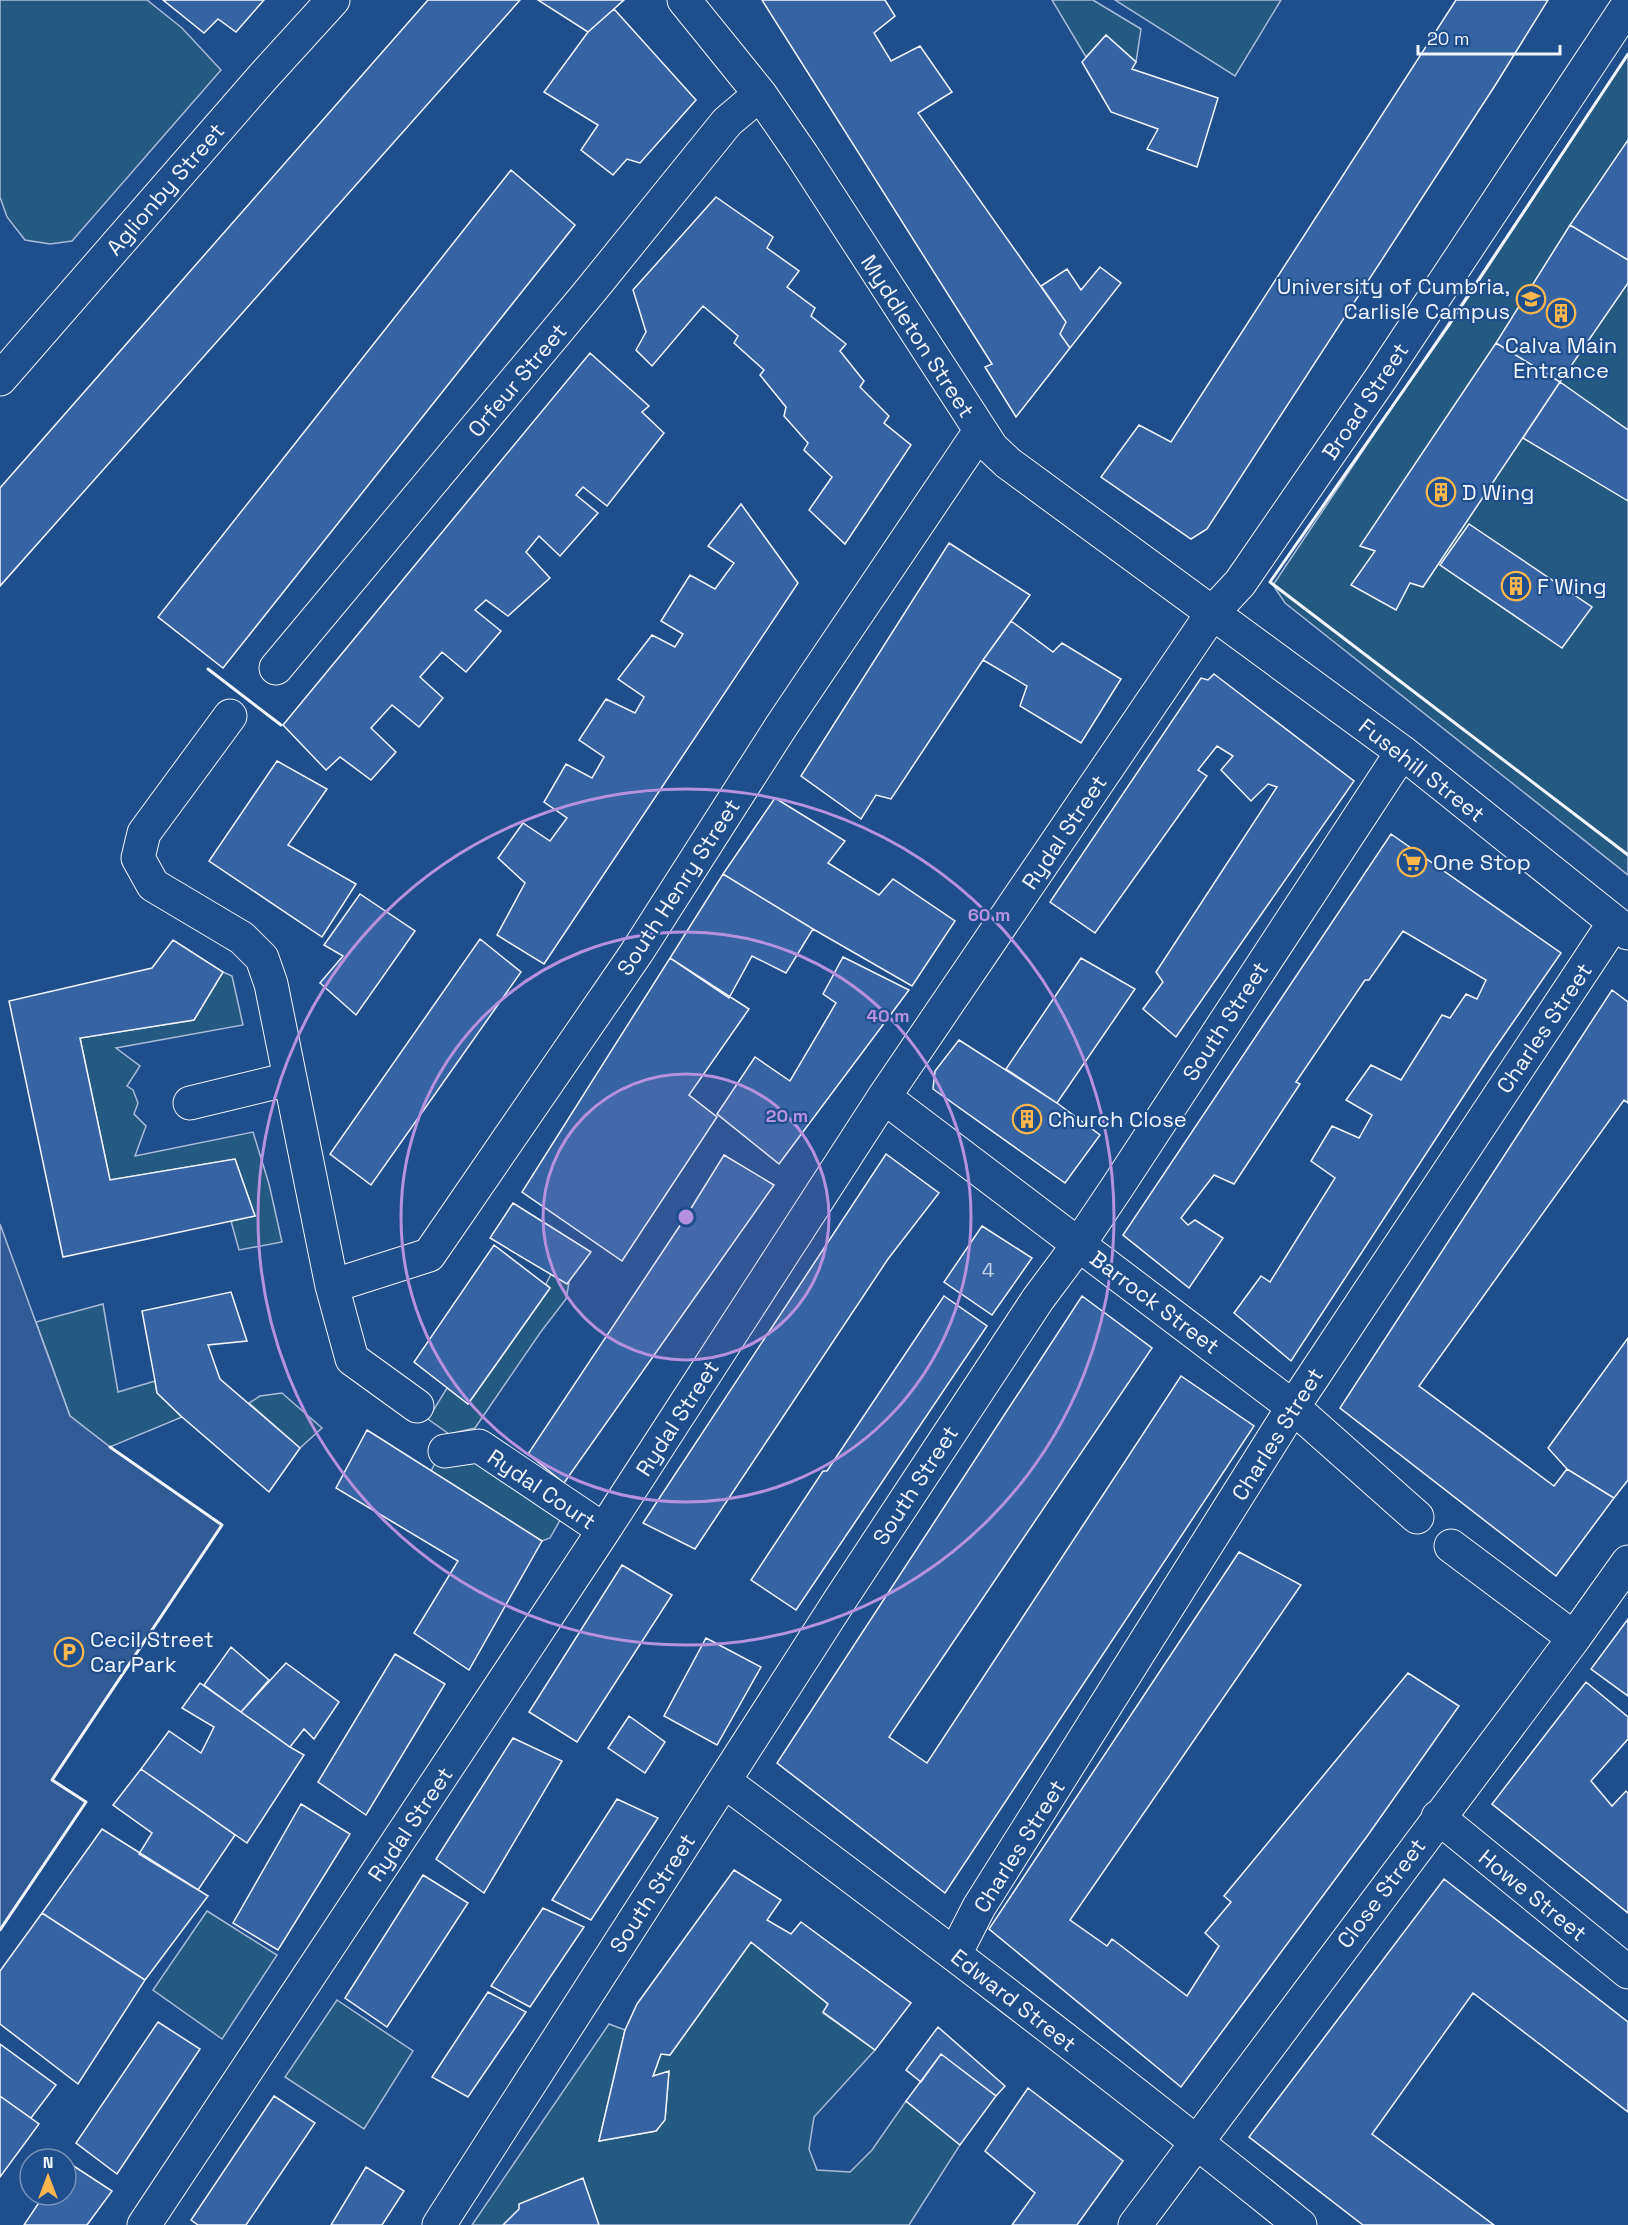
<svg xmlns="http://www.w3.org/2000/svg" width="1628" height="2225" font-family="'Space Grotesk',sans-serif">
	<rect width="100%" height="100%" fill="#1f4e8c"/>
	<path fill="#245a82" stroke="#a8bbd7" stroke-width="1.5" d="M 0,0 L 147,0 L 182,28 L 221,70 L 72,241 L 50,244 L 25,240 L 7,217 L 0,197 Z
		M 1052,0 L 1093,0 L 1141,29 L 1136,62 L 1106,35 L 1086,57 Z
		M 1115,0 L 1281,0 L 1235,76 Z
		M 1628,55 L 1628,875 L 1285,603 L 1273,585 Z
		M 223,972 L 232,976 L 243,1025 L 116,1048 L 140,1066 L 127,1086 L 133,1090 L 138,1103 L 134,1114 L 146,1126 L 135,1156 L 253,1132 L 269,1184 L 282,1242 L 239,1250 L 231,1221 L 255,1216 L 235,1159 L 110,1180 L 80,1038 L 194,1020 Z
		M 551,1274 L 569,1283 L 566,1299 L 540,1333 L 475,1428 L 449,1434 L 428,1419 L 447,1388 L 468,1404 L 550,1288 L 546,1284 Z
		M 103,1304 L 118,1392 L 155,1381 L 157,1393 L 182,1417 L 110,1447 L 70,1416 L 36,1322 Z
		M 282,1393 L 322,1428 L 300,1448 L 249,1403 L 260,1396 Z
		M 442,1450 L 454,1452 L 567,1508 L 550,1538 L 542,1541 L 431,1471 Z
		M 207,1911 L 277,1955 L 222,2039 L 153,1990 Z
		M 751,1942 L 828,2004 L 823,2013 L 875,2050 L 814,2117 L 809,2149 L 817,2170 L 850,2172 L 872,2150 L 906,2101 L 960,2145 L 909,2225 L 472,2225 L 609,2024 L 625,2030 L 599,2141 L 656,2131 L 665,2119 L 669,2072 L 653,2076 L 661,2054 L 670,2055 Z
		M 337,2000 L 413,2051 L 364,2129 L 285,2077 Z"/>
	<path fill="#305b95" stroke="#a8bbd7" stroke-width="1.5" d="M 0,1224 L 70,1416 L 110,1447 L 222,1525 L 52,1779 L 86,1802 L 0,1930 Z"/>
	<path fill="#3563a3" stroke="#f2f6ff" stroke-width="1.5" d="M 163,0 L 264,0 L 236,32 L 218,19 L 204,33 Z
		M 428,0 L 520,0 L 0,586 L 0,488 Z
		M 538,0 L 624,0 L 588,32 Z
		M 762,0 L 885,0 L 895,16 L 874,33 L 891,61 L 920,46 L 952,92 L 918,113 L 1066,322 L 1060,334 L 1070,348 L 1016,417 L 985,367 L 992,364 Z
		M 1456,0 L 1548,0 L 1496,84 L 1207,529 L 1191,539 L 1101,477 L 1139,425 L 1171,442 Z
		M 614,9 L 696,100 L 640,163 L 627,159 L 613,175 L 581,150 L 598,125 L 544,92 L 588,32 Z
		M 1106,35 L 1136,62 L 1132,69 L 1218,98 L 1197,167 L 1147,149 L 1158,129 L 1111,112 L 1082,62 Z
		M 1628,140 L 1628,260 L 1570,225 Z
		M 511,170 L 575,225 L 223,668 L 158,617 Z
		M 716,197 L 773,237 L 767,248 L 799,271 L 787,287 L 815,308 L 811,316 L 846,344 L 840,351 L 864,381 L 860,387 L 889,416 L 884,423 L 911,445 L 845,544 L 809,510 L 832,477 L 804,450 L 808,443 L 784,416 L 786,407 L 760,375 L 764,370 L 734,343 L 738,336 L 703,306 L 652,366 L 636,350 L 646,332 L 633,290 Z
		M 1570,225 L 1628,260 L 1628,283 L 1560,382 L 1496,343 Z
		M 1100,267 L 1121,283 L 1070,348 L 1060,334 L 1066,322 L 1041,286 L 1067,269 L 1081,290 Z
		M 1496,343 L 1560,382 L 1423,587 L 1410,583 L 1396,610 L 1351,585 L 1375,551 L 1360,546 Z
		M 590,353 L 649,406 L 642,412 L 664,433 L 607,506 L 583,487 L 576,495 L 598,513 L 560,556 L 539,536 L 526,552 L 550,578 L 508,616 L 486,600 L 475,610 L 501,631 L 466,672 L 442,652 L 420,677 L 443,698 L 419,727 L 392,705 L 371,728 L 396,752 L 371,780 L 340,757 L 326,770 L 283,725 Z
		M 1560,382 L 1628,430 L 1628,501 L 1523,438 Z
		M 741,504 L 798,583 L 544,964 L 497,935 L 525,883 L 498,858 L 523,823 L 550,841 L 567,818 L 544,802 L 566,764 L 592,778 L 604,757 L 579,740 L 606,699 L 635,713 L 644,697 L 618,679 L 652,635 L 675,647 L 683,634 L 661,621 L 690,575 L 715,589 L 734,563 L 708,546 Z
		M 1469,524 L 1592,607 L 1562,648 L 1440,565 Z
		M 949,543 L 1030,595 L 983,660 L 891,799 L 876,795 L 861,819 L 801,776 Z
		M 1011,621 L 1053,652 L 1062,643 L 1121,679 L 1081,743 L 1020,706 L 1027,686 L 983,660 Z
		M 1214,674 L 1354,781 L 1176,1037 L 1143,1009 L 1163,982 L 1156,972 L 1277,787 L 1268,784 L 1251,801 L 1221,770 L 1233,756 L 1217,746 L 1198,770 L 1207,776 L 1095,933 L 1050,902 L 1201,678 L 1208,680 Z
		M 277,761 L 327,789 L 288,845 L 356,884 L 322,937 L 209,861 Z
		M 775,798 L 845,841 L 828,863 L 879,895 L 893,879 L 955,921 L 912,986 L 813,929 L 723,874 Z
		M 1391,834 L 1561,953 L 1491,1054 L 1291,1361 L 1234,1313 L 1261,1276 L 1270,1282 L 1335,1178 L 1311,1161 L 1332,1126 L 1359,1138 L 1372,1115 L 1346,1100 L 1371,1065 L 1401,1080 L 1442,1015 L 1450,1018 L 1466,994 L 1477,999 L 1486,980 L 1403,931 L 1369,980 L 1365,980 L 1296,1082 L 1300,1084 L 1234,1184 L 1214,1175 L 1181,1218 L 1188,1225 L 1195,1220 L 1223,1238 L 1189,1288 L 1123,1235 Z
		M 723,874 L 813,929 L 786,973 L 752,956 L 729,998 L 670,958 Z
		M 360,894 L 415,931 L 356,1015 L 320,983 L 343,956 L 324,945 Z
		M 480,939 L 521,972 L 371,1185 L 330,1154 Z
		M 173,940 L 223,972 L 194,1020 L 80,1038 L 110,1180 L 235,1159 L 255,1216 L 63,1257 L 9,1001 L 152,968 Z
		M 843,957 L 909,990 L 779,1164 L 717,1114 L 755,1057 L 790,1081 L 836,1003 L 823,994 Z
		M 670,958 L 749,1009 L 689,1095 L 717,1117 L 622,1261 L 522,1192 Z
		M 1081,958 L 1135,989 L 1057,1103 L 1006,1069 Z
		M 1612,990 L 1628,1002 L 1628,1103 L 1624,1100 L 1419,1386 L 1554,1486 L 1567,1469 L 1614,1498 L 1556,1576 L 1340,1408 Z
		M 959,1040 L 1057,1103 L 1100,1135 L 1065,1183 L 933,1089 L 935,1071 Z
		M 886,1154 L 939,1193 L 888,1259 L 695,1549 L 643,1523 Z
		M 724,1155 L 774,1185 L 564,1483 L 528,1454 L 685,1218 Z
		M 513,1203 L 591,1252 L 567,1284 L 490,1238 Z
		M 982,1226 L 1032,1258 L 992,1315 L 944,1282 Z
		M 494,1245 L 550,1288 L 468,1404 L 414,1362 Z
		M 231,1292 L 247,1341 L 208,1345 L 220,1379 L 300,1448 L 269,1492 L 182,1417 L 157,1393 L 155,1381 L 142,1311 Z
		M 944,1296 L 987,1326 L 796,1610 L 751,1580 L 823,1471 L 827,1471 Z
		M 1082,1296 L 1152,1348 L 889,1737 L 927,1763 L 1181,1376 L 1254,1426 L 945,1893 L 777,1763 Z
		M 1628,1338 L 1628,1480 L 1614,1498 L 1567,1469 L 1548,1448 Z
		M 367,1430 L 542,1541 L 469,1670 L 414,1633 L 458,1561 L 336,1488 Z
		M 1239,1552 L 1301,1585 L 1070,1920 L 1107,1946 L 1112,1939 L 1187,1996 L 1219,1946 L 1205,1933 L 1231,1902 L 1224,1896 L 1408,1673 L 1459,1706 L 1368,1835 L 1181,2087 L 989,1929 Z
		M 622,1565 L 672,1595 L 577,1742 L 529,1712 Z
		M 1628,1619 L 1628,1696 L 1591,1669 Z
		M 706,1638 L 761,1667 L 717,1745 L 664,1716 Z
		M 231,1647 L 269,1680 L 241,1712 L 204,1685 Z
		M 395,1654 L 445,1684 L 366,1815 L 318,1782 Z
		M 286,1663 L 339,1702 L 314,1739 L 304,1729 L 290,1747 L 241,1712 Z
		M 1586,1682 L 1628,1717 L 1628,1739 L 1591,1781 L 1612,1806 L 1626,1791 L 1628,1793 L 1628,1913 L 1492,1804 Z
		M 200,1683 L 290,1747 L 304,1755 L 247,1843 L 141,1769 L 169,1731 L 201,1753 L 214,1727 L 182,1708 Z
		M 629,1716 L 665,1742 L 645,1773 L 608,1748 Z
		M 513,1738 L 562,1761 L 484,1893 L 436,1859 Z
		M 141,1769 L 235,1835 L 198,1890 L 139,1854 L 152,1833 L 113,1805 Z
		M 617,1799 L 658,1818 L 591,1920 L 552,1900 Z
		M 301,1804 L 350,1834 L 278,1950 L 233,1923 Z
		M 102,1829 L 208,1896 L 145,1980 L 42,1913 Z
		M 734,1870 L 781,1900 L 767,1920 L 791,1934 L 801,1922 L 911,2003 L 875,2050 L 823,2012 L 828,2004 L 751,1942 L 670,2055 L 661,2054 L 653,2076 L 669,2071 L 665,2120 L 656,2131 L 599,2141 L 625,2030 L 637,2004 Z
		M 423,1875 L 468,1903 L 387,2027 L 345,1998 Z
		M 1444,1879 L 1628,2022 L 1628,2112 L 1473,1993 L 1372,2134 L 1494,2225 L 1363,2225 L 1249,2137 Z
		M 543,1908 L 584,1927 L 530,2007 L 491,1986 Z
		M 42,1913 L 145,1980 L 78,2084 L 0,2024 L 0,1971 Z
		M 488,1992 L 526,2012 L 468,2097 L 432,2077 Z
		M 158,2022 L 200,2049 L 117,2174 L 76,2143 Z
		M 938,2027 L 1005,2086 L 996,2096 L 941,2054 L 921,2082 L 906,2070 Z
		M 0,2044 L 56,2085 L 31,2118 L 0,2096 Z
		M 941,2054 L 996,2096 L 960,2145 L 906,2101 Z
		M 1028,2088 L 1123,2161 L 1077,2225 L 1012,2225 L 1035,2193 L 985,2151 Z
		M 0,2096 L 39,2124 L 0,2177 Z
		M 274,2096 L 315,2123 L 246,2225 L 198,2225 L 191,2220 Z
		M 66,2161 L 112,2191 L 87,2225 L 24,2225 L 44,2195 L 66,2195 Z
		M 366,2167 L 404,2191 L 382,2225 L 331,2225 Z
		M 583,2178 L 599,2225 L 503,2225 L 519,2209 L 519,2204 Z"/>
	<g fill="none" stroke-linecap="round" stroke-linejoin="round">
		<g stroke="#f2f6ff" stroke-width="35">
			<path id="minor" d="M 684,0 L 760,94 L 802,155 L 992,448 L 1008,463 L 1402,752 L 1628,933
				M 0,379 L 262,78 L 333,0
				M 276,668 L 587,295 L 727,122 L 760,94
				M 230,716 L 144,833 L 138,858 L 153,885 L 242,938 L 262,958 L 271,984 L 332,1286 L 352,1359 L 417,1406
				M 884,1097 L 1293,1407 L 1417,1517
				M 190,1103 L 289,1079
				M 332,1286 L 429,1255 L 637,952 L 782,725 L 980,431
				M 445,1451 L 479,1446 L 604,1530
				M 1451,1546 L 1574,1638
				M 724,1781 C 918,1926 1111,2072 1300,2225
				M 1438,1817 L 1628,1972
				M 955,1954 L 979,1907 L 1293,1407 L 1614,923
				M 144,2225 L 604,1530 L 884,1097 L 1213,612 L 1240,583 L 1381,378 L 1628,5
				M 439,2225 L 840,1600 L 1038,1299 L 1079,1244 L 1116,1189 L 1402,752
				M 1135,2225 L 1574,1638 L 1628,1562"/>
		</g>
		<use href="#minor" stroke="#1f4e8c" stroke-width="33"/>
		<path stroke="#f2f6ff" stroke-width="3" d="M 1628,54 L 1449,325 L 1270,582 L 1628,855
			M 208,669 L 281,725
			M 0,1930 L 86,1802 L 52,1780 L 222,1525 L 110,1447"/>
	</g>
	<circle cx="686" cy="1217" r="143" fill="#b691df" fill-opacity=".12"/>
	<g fill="none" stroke="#b691df" stroke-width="3">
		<circle cx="686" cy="1217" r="143"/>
		<circle cx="686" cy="1217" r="285"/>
		<circle cx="686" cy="1217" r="428"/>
	</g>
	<defs>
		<g id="university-ring" transform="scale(1.5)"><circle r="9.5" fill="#1f4e8c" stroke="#ffb74d" stroke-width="1.5"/><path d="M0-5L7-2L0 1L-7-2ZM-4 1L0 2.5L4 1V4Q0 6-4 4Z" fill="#ffb74d"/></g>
		<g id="building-ring" transform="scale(1.5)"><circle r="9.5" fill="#1f4e8c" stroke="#ffb74d" stroke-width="1.5"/><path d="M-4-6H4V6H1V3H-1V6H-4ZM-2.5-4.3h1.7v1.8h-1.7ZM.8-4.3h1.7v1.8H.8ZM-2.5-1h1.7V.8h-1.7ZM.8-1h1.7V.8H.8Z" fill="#ffb74d"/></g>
		<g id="supermarket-ring" transform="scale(1.5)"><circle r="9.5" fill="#1f4e8c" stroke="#ffb74d" stroke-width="1.5"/><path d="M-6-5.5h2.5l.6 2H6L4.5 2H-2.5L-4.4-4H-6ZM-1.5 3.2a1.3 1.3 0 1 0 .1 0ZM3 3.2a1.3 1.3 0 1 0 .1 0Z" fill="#ffb74d"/></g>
		<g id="parking-ring" transform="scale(1.5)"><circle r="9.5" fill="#1f4e8c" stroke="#ffb74d" stroke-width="1.5"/><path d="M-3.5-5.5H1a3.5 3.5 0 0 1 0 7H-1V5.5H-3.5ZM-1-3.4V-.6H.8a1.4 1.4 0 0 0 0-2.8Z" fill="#ffb74d"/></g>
	</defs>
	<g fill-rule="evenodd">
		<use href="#university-ring" x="1531" y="299"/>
		<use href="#building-ring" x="1561" y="313"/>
		<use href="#building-ring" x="1441" y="492"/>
		<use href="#building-ring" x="1516" y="586"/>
		<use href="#supermarket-ring" x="1412" y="862"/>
		<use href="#building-ring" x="1027" y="1119"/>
		<use href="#parking-ring" x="69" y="1652"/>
	</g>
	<g text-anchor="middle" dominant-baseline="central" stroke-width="4.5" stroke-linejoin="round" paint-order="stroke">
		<g font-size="20" fill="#c3d1e8">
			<text x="988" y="1270">4</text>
		</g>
		<g font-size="22" fill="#f2f6ff" stroke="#1f4e8c">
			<text transform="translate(165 189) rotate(-49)">Aglionby Street</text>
			<text transform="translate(918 336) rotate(57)">Myddleton Street</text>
			<text transform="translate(517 380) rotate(-50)">Orfeur Street</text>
			<text transform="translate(1365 401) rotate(-56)">Broad Street</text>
			<text transform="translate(1422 770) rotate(38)">Fusehill Street</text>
			<text transform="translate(1064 832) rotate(-56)">Rydal Street</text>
			<text transform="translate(678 887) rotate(-57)">South Henry Street</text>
			<text transform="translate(1225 1021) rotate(-57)">South Street</text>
			<text transform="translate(1544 1028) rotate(-56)">Charles Street</text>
			<text transform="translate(1155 1302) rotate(37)">Barrock Street</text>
			<text transform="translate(677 1418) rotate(-57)">Rydal Street</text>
			<text transform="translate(1277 1434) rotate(-58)">Charles Street</text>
			<text transform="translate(915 1485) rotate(-57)">South Street</text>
			<text transform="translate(542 1489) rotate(34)">Rydal Court</text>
			<text transform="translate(410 1824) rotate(-56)">Rydal Street</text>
			<text transform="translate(1019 1846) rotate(-58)">Charles Street</text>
			<text transform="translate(652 1893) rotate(-57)">South Street</text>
			<text transform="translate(1381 1893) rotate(-53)">Close Street</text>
			<text transform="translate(1533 1895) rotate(39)">Howe Street</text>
			<text transform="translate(1014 2000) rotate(38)">Edward Street</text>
		</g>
		<g font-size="22" fill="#f2f6ff" stroke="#1f4e8c" text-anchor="start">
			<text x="1510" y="286" text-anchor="end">University of Cumbria,<tspan x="1510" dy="25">Carlisle Campus</tspan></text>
			<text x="1561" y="345" text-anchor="middle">Calva Main<tspan x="1561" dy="25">Entrance</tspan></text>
			<text x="1462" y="492">D Wing</text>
			<text x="1537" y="586">F Wing</text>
			<text x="1433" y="862">One Stop</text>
			<text x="1048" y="1119">Church Close</text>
			<text x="90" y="1639">Cecil Street<tspan x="90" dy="25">Car Park</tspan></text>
		</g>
	</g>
	<circle cx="686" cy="1217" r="9" fill="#b691df" stroke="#1f4e8c" stroke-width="3"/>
	<g font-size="18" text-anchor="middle" font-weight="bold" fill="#b691df" stroke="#1f4e8c" stroke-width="4.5" stroke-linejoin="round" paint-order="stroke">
		<text x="989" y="921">60 m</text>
		<text x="888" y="1022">40 m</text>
		<text x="787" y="1122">20 m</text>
	</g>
	<g transform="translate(48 2177)"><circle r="28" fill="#1f4e8c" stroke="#7391ba" stroke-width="1.5"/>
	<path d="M0-4.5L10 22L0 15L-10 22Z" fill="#ffb74d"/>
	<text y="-9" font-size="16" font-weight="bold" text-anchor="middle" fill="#f2f6ff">N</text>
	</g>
	<path d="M1418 45v9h142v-9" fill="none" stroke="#f2f6ff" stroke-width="3"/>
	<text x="1427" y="45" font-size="18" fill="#f2f6ff" stroke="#1f4e8c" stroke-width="4.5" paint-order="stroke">20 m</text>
</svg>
